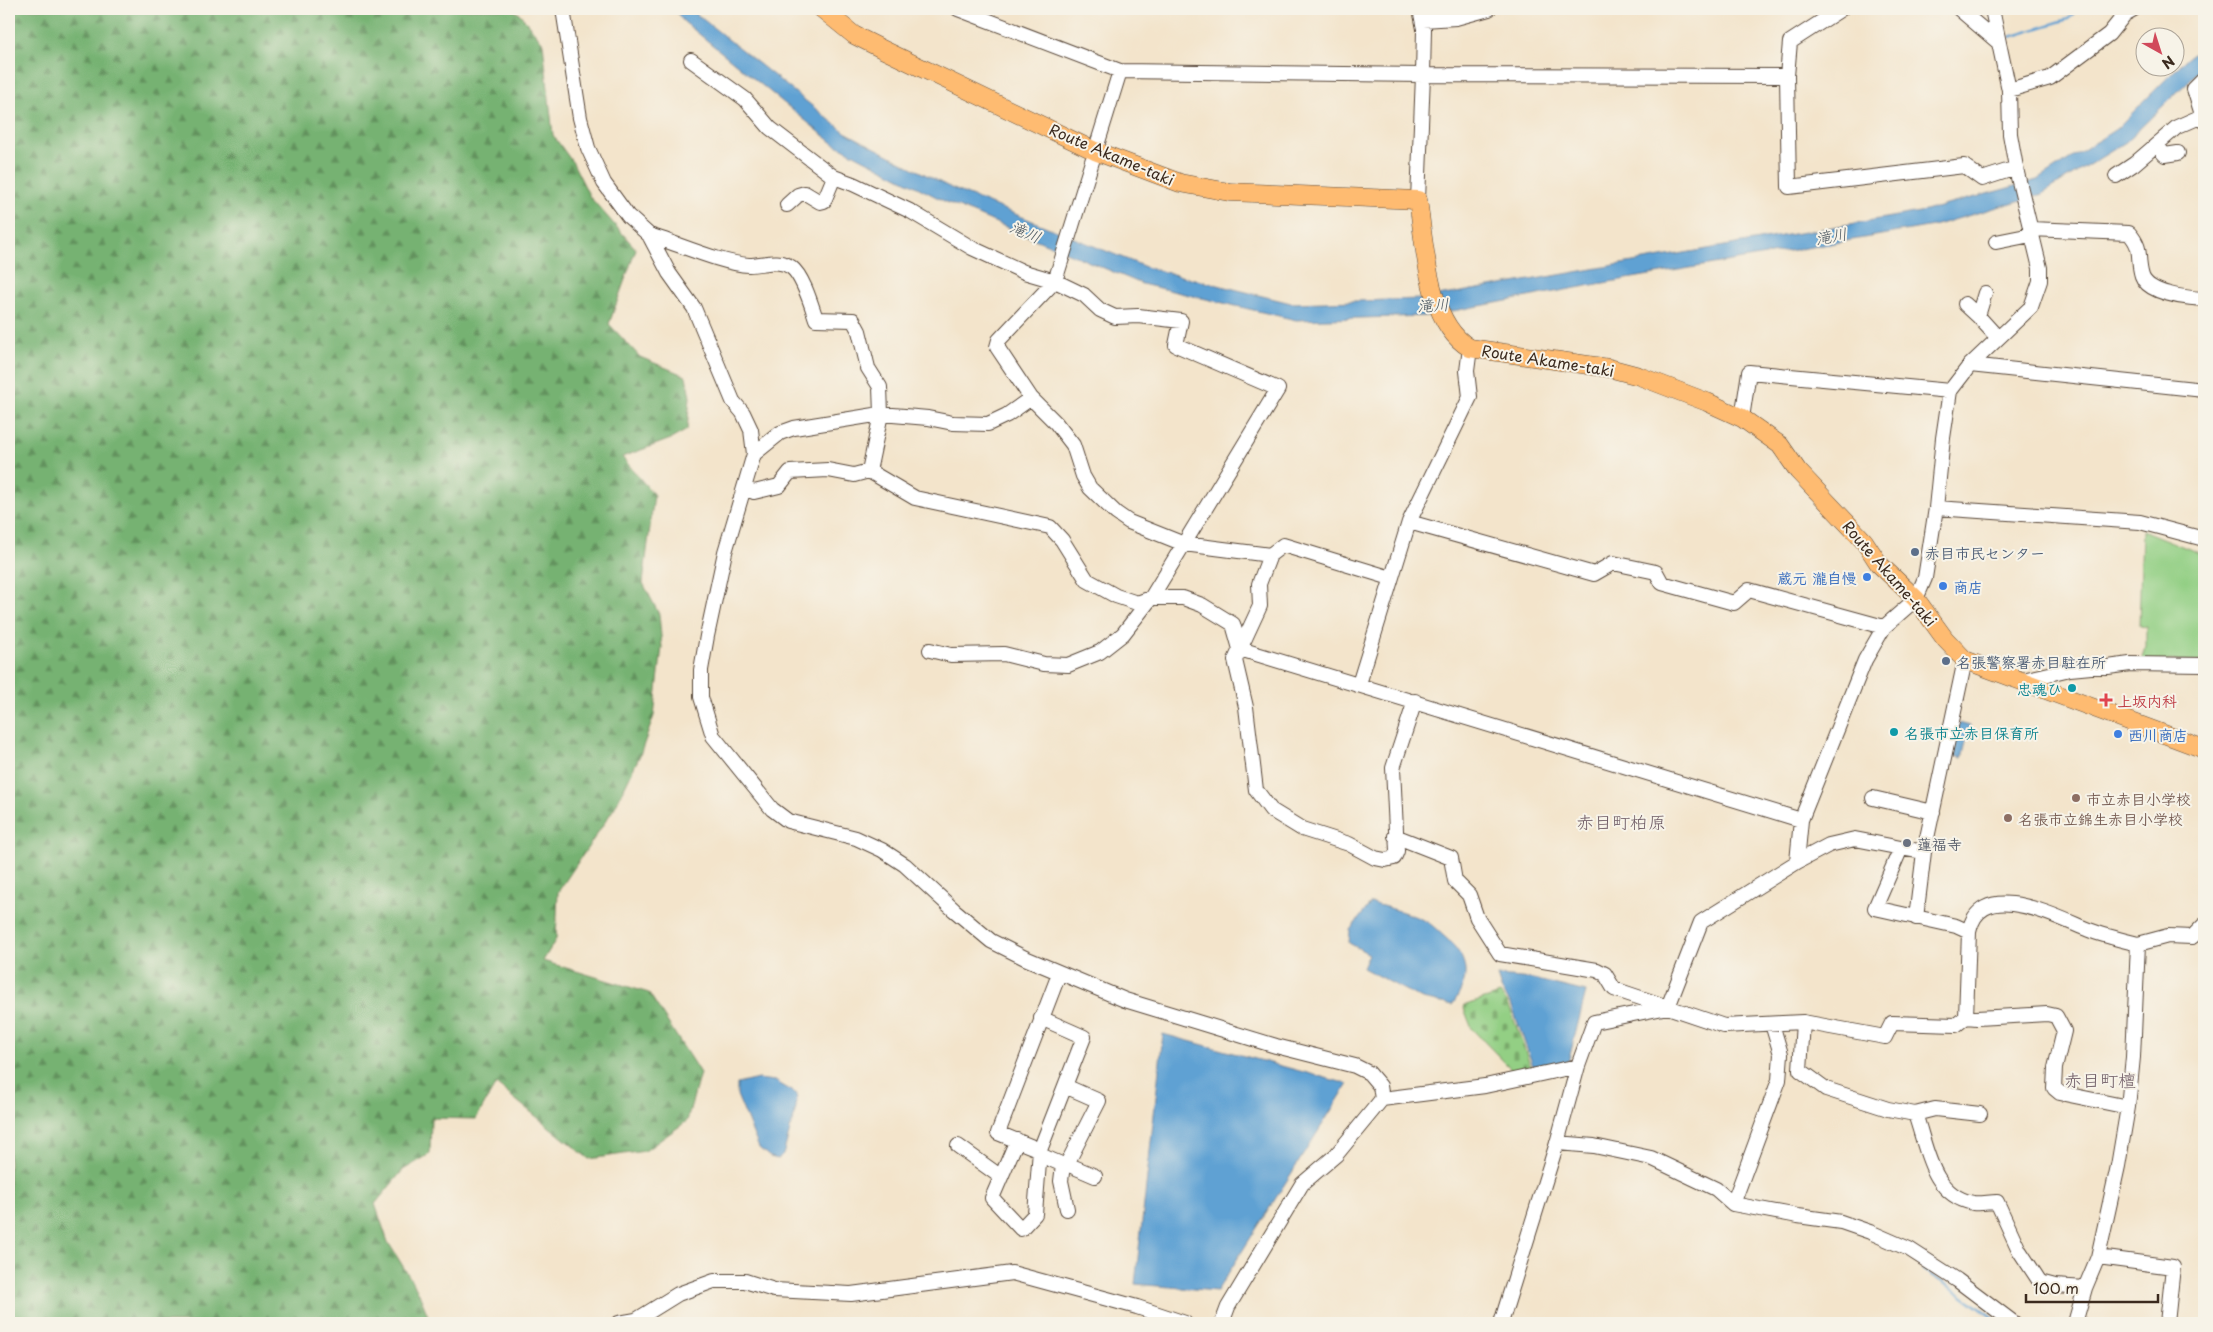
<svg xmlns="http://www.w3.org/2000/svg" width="2213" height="1332" font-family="'Playpen Sans','Klee One',sans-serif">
	<defs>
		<pattern id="forest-firs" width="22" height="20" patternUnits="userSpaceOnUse" patternTransform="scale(1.25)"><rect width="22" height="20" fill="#76b272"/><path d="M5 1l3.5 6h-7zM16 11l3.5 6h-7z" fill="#62915d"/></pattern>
		<pattern id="cemetery-stones" width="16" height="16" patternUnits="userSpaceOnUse" patternTransform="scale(1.25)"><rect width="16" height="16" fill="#93cf84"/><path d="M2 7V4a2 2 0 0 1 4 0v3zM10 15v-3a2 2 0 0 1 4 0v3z" fill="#79a86b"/></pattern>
	</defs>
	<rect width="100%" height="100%" fill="#f7f3e8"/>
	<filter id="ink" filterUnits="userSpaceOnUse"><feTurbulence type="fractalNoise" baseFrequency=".02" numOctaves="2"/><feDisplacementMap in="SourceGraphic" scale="10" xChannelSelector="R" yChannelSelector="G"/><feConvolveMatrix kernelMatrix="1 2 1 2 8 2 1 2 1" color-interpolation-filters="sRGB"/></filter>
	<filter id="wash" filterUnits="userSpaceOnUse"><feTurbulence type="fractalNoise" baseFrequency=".0096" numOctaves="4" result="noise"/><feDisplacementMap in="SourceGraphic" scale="20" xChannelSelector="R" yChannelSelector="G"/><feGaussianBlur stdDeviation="1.12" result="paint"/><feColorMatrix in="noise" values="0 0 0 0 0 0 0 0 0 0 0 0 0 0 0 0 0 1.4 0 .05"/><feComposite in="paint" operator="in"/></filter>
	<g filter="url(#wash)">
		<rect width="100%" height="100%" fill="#f3e4cb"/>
		<path fill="#93cf84" stroke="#677c51" d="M 2142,530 L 2204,555 L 2204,662 L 2142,661 L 2146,647 L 2146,627 L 2139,626 Z"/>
		<path fill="url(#forest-firs)" stroke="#586e48" d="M 9,9 L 511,9 L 520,14 L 543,43 L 553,135 L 573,163 L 590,197 L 636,249 L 609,324 L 640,357 L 686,376 L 690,397 L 687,430 L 671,439 L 622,457 L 654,495 L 643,583 L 659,614 L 662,647 L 654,716 L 640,755 L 615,807 L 558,892 L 556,939 L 543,961 L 649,993 L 700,1073 L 687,1121 L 645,1151 L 589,1159 L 496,1084 L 476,1119 L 431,1118 L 430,1154 L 403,1170 L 375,1204 L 388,1242 L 417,1289 L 431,1323 L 9,1323 Z"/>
		<path fill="url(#cemetery-stones)" stroke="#677c51" d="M 1500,994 L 1508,1003 L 1531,1067 L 1514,1072 L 1472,1029 L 1463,1006 Z"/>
		<path fill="#5fa1d3" stroke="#4d6678" d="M 674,9 L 690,9 L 845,132 L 951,188 L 1148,268 L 1291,303 L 1421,299 L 1925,211 L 2037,180 L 2116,129 L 2186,59 L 2204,46 L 2204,66 L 2126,142 L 2042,194 L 1933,226 L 1592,285 L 1426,316 L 1296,320 L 1142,284 L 944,201 L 833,143 L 683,21 Z
			M 1959,723 L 1970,726 L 1962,758 L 1951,755 Z
			M 1371,903 C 1390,908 1410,913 1427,922 C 1433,925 1439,932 1445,937 C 1470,959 1471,979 1452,1005 L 1422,999 L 1363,968 L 1369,954 L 1349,943 L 1350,930 Z
			M 1497,976 L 1533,979 L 1586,992 L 1568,1063 L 1533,1066 L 1511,1004 L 1502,991 Z
			M 1163,1034 L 1348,1084 L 1217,1291 L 1135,1284 Z
			M 758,1079 L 775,1081 L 797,1094 L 796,1108 L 783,1155 L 778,1159 L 770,1157 L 759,1148 L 737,1095 L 737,1084 Z"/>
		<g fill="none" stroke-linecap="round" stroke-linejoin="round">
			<path stroke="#5fa1d3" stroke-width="2.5" d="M 2010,37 L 2068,19 L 2073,15 L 2073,9
				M 1923,1270 L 1961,1294 L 2000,1323"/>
		</g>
	</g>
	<g filter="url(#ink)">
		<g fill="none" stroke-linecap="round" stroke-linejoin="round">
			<g stroke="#574638" stroke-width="16">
				<path id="minor" d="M 563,9 L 580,118 L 588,148 L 604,183 L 628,216 L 649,235 L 669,273 L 694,308 L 733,401 L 743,413 L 751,430 L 754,454 L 725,552 L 707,636 L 701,670 L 701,697 L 713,736 L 772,809 L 788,821 L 856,838 L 882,850 L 905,865 L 954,910 L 991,941 L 1025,958 L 1125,1000 L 1276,1046 L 1355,1066 L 1369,1073 L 1380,1086 L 1382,1099
					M 958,9 L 1120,71 L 1423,75 L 1787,76
					M 1841,9 L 1790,42 L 1787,76 L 1789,187 L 1964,166 L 1982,179 L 2016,168
					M 1992,9 L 1999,43
					M 1423,20 L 1456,18 L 1489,9
					M 691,60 L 745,99 L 770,128 L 834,177 L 853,184 L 910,211 L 972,248 L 1024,272 L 1055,281 L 1084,295 L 1100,310 L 1115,317 L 1138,316 L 1181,321 L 1176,345 L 1278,389 L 1151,598 L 1123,634 L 1100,652 L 1068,665 L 1044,664 L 1004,654 L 951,655 L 930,650
					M 1120,71 L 1055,281 L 999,340 L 997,347 L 1031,398 L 1056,423 L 1073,445 L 1083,476 L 1090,488 L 1116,513 L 1129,522 L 1184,544 L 1270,555
					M 2204,79 L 2194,89 L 2204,121
					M 2009,90 L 2050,78 L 2109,34 L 2125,14 L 2134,9
					M 2156,145 L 2165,155 L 2178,153
					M 2116,176 L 2134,164 L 2177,127 L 2202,116
					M 1418,200 L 1423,75 L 1424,29 L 1420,9
					M 787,205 L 798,195 L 805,193 L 820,202 L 824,201 L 834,177
					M 2030,229 L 2129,233 C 2144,250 2136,257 2142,276 C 2148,294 2187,298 2204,299
					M 649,235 C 676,243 723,264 749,265 C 763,265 778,258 791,267 C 803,276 811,304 816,319 L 853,320 L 859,331 L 868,368 L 880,387 L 881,414 L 869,471
					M 1996,242 L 2031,235
					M 1985,293 L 1978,316 L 1998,338
					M 1965,304 L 1978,316
					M 1970,365 L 2204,390
					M 1742,418 L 1749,372 L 1950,391
					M 754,454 L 780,433 L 794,428 L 881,414 L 928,418 L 953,423 L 988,424 L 1007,415 L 1031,398
					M 744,488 L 754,492 L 779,486 L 790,472 L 828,470 L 854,475 L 869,471 L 915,498 L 1050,527 L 1062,540 L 1087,580 L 1116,596 L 1137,603 L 1151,598 L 1183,598 L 1202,605 L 1233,624 L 1240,649
					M 1936,508 L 2140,522 L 2204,539
					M 1409,522 L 1594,574 L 1613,563 L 1656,572 L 1662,583 L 1734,603 L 1749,590 L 1884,627
					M 1391,578 L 1283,545 L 1270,555 L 1259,584 L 1260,606 L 1235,660 L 1246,707 L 1256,790 L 1271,810 L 1302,829 L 1349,844 L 1375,858 L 1385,860 L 1394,858 L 1397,851 L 1393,768 L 1415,701
					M 1240,649 L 1801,820
					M 2023,680 L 2070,669 L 2091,667 L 2108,667 L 2130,664 L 2204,665
					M 1359,684 L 1409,522 L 1470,397 L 1467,371 L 1470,348
					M 1873,798 L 1933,812
					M 1395,836 L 1451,858 L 1455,881 L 1469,895 L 1477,918 L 1500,954 L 1597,970 L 1605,974 L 1614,989 L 1724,1026 L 1803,1022 L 1885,1037 L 1892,1023 L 1956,1025 L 1966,1017 L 1969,932 L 1956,926 L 1875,908 L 1901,848 L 1924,852 L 1965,660
					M 1797,862 L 1829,845 L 1855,839 L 1901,848
					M 1916,918 L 1924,852
					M 1969,932 C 1980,876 2058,918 2089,930 C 2105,936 2122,940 2138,944
					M 1966,1017 L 1977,1018 L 2047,1014 L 2056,1016 L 2064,1031 L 2055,1068 L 2054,1088 L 2060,1093 L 2128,1107
					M 1803,1022 L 1800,1070 L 1826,1089 L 1888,1109 L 1915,1114 C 1927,1147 1931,1195 1973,1203 C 1981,1204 1989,1202 1997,1202 L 2019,1250 L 2040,1282 L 2055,1286 L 2085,1288
					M 1915,1114 L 1935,1109 L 1980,1114
					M 1017,1140 L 992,1198 L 1021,1229 L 1035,1214 L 1040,1150 L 1084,1037 L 1041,1018
					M 1557,1143 L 1594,1146 L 1651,1158 L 1716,1189 L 1733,1204 L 1798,1216 L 1841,1222 L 1870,1232 L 1909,1249 L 1957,1280 L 2014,1323
					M 958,1146 L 1001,1177
					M 1040,1150 L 998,1133 L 1059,974
					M 1040,1155 L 1066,1166 L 1099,1101 L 1065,1086
					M 1067,1164 L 1095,1176
					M 1063,1165 L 1061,1181 L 1067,1209
					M 1733,1204 L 1779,1080 L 1781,1054 L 1772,1024
					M 2098,1257 L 2173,1267 L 2167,1323
					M 619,1323 L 636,1320 L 678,1294 L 714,1281 L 745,1281 L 774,1290 L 851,1294 L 1012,1273 L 1137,1307 L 1185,1323
					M 1222,1323 L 1228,1307 L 1302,1184 L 1336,1155 L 1382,1099 L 1485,1086 L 1578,1066
					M 1501,1323 L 1557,1143 L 1578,1066 L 1594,1022 L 1668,1007 L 1701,922 L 1797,862 L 1801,820 L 1865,660 L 1884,627 L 1916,599 L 1925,578 L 1936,508 L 1943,438 L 1950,391 L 1970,365 L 2031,307 L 2040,281 L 2040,268 L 2017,173 L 2010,134 L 2009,90 L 1999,43 L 1959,9
					M 2075,1323 L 2085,1288 L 2098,1257 L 2118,1166 L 2128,1107 L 2133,1057 L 2138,944 L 2168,936 L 2192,937 L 2204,925"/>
			</g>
			<g stroke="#574638" stroke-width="19">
				<path id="major" d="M 822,9 L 854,35 L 882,49 L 1095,151 L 1180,183 L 1229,192 L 1418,200 C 1425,245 1427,323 1470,348 L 1609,368 L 1639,376 L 1707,402 L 1742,418 L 1780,445 L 1798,471 L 1864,541 L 1879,564 L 1916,599 L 1945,639 L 1965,660 L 2204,749"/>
			</g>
			<use href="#minor" stroke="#fff" stroke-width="14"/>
			<use href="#major" stroke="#febb71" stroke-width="18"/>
		</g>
	</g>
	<g fill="#5c6f8a" stroke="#f7f3e8" stroke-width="2">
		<circle cx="1915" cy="552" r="5"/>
		<circle cx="1946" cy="661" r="5"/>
	</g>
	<g fill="#3f7fe0" stroke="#f7f3e8" stroke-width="2">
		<circle cx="1867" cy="577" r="5"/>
		<circle cx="1943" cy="586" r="5"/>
		<circle cx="2118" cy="734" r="5"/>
	</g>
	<g fill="#0f9aa8" stroke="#f7f3e8" stroke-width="2">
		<circle cx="2072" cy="688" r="5"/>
		<circle cx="1894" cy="732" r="5"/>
	</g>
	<path fill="#e0444e" stroke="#f7f3e8" stroke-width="2" d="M2103.5 692.5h5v5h5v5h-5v5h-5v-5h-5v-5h5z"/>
	<g fill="#8d6e63" stroke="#f7f3e8" stroke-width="2">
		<circle cx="2076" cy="798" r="5"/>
		<circle cx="2008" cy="818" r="5"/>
	</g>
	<circle fill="#6b7280" stroke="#f7f3e8" stroke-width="2" cx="1907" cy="843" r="5"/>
	<g text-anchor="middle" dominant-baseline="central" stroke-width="4" stroke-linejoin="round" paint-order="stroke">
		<g font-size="15" fill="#3b2a1e" stroke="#f7f3e8">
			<text transform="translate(1112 154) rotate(23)">Route Akame-taki</text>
			<text transform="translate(1548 360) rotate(9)">Route Akame-taki</text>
			<text transform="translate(1890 573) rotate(49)">Route Akame-taki</text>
		</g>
		<g font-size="15" font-weight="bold" fill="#4e5e75" stroke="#f7f3e8" text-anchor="start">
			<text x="1925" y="552">赤目市民センター</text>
			<text x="1956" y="661">名張警察署赤目駐在所</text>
		</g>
		<g font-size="15" font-weight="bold" fill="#366cbe" stroke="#f7f3e8" text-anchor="start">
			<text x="1857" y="577" text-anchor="end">蔵元 瀧自慢</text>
			<text x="1953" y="586">商店</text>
			<text x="2128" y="734">西川商店</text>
		</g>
		<g font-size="15" font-weight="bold" fill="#0d838f" stroke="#f7f3e8" text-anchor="end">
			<text x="2062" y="688">忠魂ひ</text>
			<text x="1904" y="732" text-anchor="start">名張市立赤目保育所</text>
		</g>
		<g font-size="15" font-weight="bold" fill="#be3a42" stroke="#f7f3e8" text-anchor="start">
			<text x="2117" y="700">上坂内科</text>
		</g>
		<g font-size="15" font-weight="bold" fill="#785e54" stroke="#f7f3e8" text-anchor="start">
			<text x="2086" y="798">市立赤目小学校</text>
			<text x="2018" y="818">名張市立錦生赤目小学校</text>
		</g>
		<g font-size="15" font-weight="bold" fill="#5b616d" stroke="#f7f3e8" text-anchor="start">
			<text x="1917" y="843">蓮福寺</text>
		</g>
		<g font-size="16" font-style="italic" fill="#48545d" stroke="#f7f3e8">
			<text transform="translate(1026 231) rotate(23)">滝川</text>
			<text transform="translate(1831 235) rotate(-10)">滝川</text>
			<text transform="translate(1433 304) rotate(-4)">滝川</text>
		</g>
		<g font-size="18" fill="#6e5b65" stroke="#f7f3e8">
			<text x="1621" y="821">赤目町柏原</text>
			<text x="2100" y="1079">赤目町檀</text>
		</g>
	</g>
	<rect width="2213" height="1332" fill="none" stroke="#f7f3e8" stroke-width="30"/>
	<g transform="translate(2160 52) rotate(141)"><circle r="24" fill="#f7f3e8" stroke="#aca397"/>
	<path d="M0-4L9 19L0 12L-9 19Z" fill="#d1495b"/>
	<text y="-8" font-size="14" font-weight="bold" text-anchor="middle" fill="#3b2a1e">N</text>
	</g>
	<path d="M2026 1294v8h132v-8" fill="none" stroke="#3b2a1e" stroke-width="2.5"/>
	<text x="2033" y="1294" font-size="15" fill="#3b2a1e" stroke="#f7f3e8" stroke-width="4" paint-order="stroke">100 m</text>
</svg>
